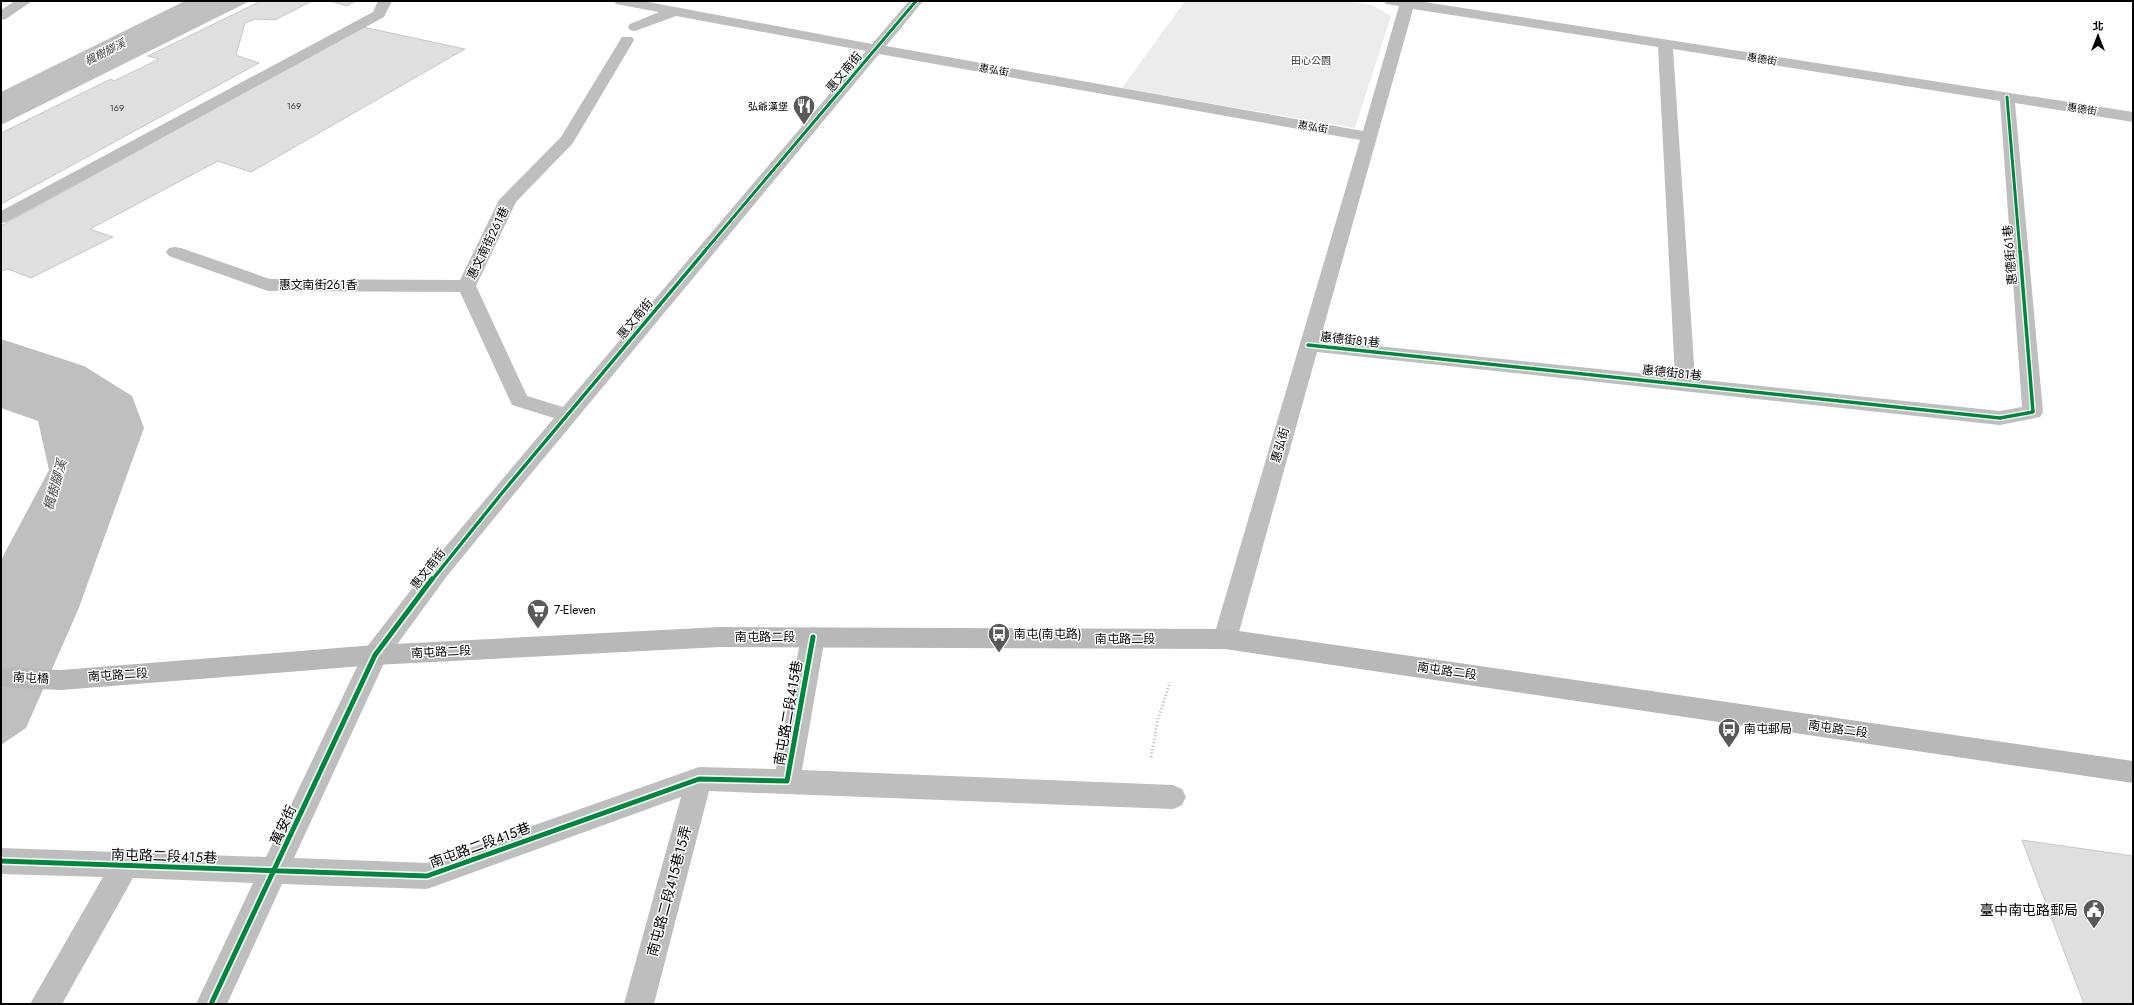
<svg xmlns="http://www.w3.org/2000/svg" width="2134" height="1005" font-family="Jost,'Noto Sans TC',sans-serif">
	<rect width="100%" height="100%" fill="#fff"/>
	<path fill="#ececec" d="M 1185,1 L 1347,1 L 1372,5 L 1391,16 L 1355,128 L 1122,88 Z"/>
	<path fill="#bfbfbf" d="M 185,1 L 250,1 L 1,125 L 1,92 Z
		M 1,339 L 84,366 L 132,396 L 144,428 L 78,610 L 26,728 L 1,745 L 1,560 L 49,470 L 38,421 L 1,408 Z"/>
	<path fill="#dfdfdf" stroke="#c7c7c7" d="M 261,1 L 312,1 L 275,20 L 255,19 L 245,23 L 236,55 L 259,63 L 1,204 L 1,133 L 111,79 L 114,81 L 159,59 L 148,56 Z
		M 330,1 L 356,1 L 347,6 Z
		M 363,27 L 465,49 L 251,172 L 218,161 L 90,229 L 113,237 L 31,278 L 8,269 L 1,271 L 1,226 Z
		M 2022,840 L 2133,856 L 2133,1004 L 2084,1004 Z"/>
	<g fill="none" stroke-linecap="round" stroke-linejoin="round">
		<path stroke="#b9b9b9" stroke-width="3" stroke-dasharray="1 2.5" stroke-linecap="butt" d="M 1151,757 L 1158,719 L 1170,682"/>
		<path fill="#bebebe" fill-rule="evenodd" d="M 378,1 L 392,1 L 384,17 L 7,222 L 1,223 L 1,211 L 373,12 Z"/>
		<path fill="#bebebe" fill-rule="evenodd" d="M 15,1 L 32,1 L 6,19 L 1,20 L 1,10 Z
			M 614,1 L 643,1 L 872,44 L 909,1 L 923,1 L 886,46 L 1363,131 L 1399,6 L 1386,4 L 1384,1 L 1418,1 L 2133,112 L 2133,122 L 2015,103 L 2043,412 L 2040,417 L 2000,425 L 1317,352 L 1237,639 L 1234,646 L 1225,649 L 1216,646 L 1213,639 L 1360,140 L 879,54 L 510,499 L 447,576 L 385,661 L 294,858 L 427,863 L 699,767 L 776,769 L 801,637 L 804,630 L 813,627 L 822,630 L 825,637 L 802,770 L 1173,785 L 1182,789 L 1186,797 L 1182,805 L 1173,809 L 709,791 L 654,1004 L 624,1004 L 681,797 L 427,889 L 282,884 L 227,1004 L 196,1004 L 253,883 L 133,878 L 62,1004 L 30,1004 L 103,877 L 1,874 L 1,848 L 266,857 L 366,648 L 431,564 L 554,418 L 512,405 L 460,292 L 268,291 L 169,256 L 166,252 L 169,248 L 175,247 L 181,248 L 270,279 L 460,280 L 499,200 L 561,137 L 622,37 L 632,37 L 634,40 L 573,143 L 516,202 L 476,286 L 527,396 L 563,407 L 866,51 L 676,16 L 635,31 L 630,30 L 628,27 L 630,24 L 659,12 L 616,4 ZM 1413,9 L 1658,47 L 1675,377 L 1320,340 ZM 1673,49 L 2000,101 L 2022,407 L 2000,411 L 1695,379 Z"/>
		<path fill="#b8b8b8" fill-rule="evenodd" d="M 720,627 L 1225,629 L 2133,761 L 2133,783 L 1225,649 L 720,647 L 375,665 L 61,690 L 1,687 L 1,667 L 61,670 L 375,645 Z"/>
		<g stroke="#fff" stroke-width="5">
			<path id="cycleway-far2" d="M 2007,97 L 2020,252
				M 704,252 L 916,1"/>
		</g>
		<g stroke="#fff" stroke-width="6">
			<path id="cycleway-far1" d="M 1308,345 L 2000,418 L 2033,412 L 2020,251
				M 432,580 L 502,493 L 705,251"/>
		</g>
		<g stroke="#fff" stroke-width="8">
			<path id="cycleway" d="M 1,861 L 427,876 L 699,779 L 787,781 L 813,637
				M 211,1004 L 375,655 L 432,579"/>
		</g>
		<use href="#cycleway-far2" stroke="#00873e" stroke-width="3"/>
		<use href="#cycleway-far1" stroke="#00873e" stroke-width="3.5"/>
		<use href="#cycleway" stroke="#00873e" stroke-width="5"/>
	</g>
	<defs>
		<g id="restaurant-pin" transform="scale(1.15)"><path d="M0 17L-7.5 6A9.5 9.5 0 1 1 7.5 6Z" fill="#595959" stroke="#fff"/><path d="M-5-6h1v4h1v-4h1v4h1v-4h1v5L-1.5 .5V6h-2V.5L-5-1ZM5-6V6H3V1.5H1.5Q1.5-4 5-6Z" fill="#fff"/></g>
		<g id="supermarket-pin" transform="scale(1.15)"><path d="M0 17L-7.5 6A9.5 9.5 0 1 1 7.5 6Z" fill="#595959" stroke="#fff"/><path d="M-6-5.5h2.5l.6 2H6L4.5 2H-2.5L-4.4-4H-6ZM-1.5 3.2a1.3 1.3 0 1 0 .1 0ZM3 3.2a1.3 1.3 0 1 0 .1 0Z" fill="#fff"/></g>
		<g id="bus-pin" transform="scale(1.15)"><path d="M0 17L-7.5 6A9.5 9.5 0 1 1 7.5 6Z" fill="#595959" stroke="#fff"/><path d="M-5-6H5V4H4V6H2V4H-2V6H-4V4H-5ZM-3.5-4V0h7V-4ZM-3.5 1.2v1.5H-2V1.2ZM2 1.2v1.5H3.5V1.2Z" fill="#fff"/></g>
		<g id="civic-pin" transform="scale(1.15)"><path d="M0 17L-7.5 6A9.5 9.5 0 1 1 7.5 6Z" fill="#595959" stroke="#fff"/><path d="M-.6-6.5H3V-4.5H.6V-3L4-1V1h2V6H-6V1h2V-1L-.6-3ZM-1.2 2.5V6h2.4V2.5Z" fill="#fff"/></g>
	</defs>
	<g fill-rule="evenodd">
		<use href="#restaurant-pin" x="804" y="106"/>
		<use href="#supermarket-pin" x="538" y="610"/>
		<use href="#bus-pin" x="999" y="634"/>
		<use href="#bus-pin" x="1729" y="729"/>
		<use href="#civic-pin" x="2094" y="910"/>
	</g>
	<g text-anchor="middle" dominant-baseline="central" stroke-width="3" stroke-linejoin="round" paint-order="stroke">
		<g font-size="9" fill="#383838">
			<text x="294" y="105">169</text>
			<text x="117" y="107">169</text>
		</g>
		<g font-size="10" fill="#000" stroke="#fff">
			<text transform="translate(1762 59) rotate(9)">惠德街</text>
			<text transform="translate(994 70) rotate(10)">惠弘街</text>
			<text transform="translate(2082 109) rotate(9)">惠德街</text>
			<text transform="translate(1313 127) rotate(10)">惠弘街</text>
		</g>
		<g font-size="10" fill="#333" stroke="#fff">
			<text x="1311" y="60">田心公園</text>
		</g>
		<g font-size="10" fill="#000" stroke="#fff" text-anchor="end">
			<text x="788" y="106">弘爺漢堡</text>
		</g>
		<g font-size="11" font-style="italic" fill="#444" stroke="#fff">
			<text transform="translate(105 52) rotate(-27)">楓樹腳溪</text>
		</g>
		<g font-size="12" fill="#000" stroke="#fff">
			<text transform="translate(844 72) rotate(-50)">惠文南街</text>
			<text transform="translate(488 243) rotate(-64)">惠文南街261巷</text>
			<text transform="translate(2010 255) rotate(-95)">惠德街61巷</text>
			<text x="318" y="285">惠文南街261香</text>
			<text transform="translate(635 319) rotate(-50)">惠文南街</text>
			<text transform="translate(1350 340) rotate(6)">惠德街81巷</text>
			<text transform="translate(1672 373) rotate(6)">惠德街81巷</text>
			<text transform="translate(1280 445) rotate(-74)">惠弘街</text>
			<text transform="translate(428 569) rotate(-52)">惠文南街</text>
			<text x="765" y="637">南屯路二段</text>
			<text x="1125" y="639">南屯路二段</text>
			<text transform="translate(441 652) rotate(-3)">南屯路二段</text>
			<text transform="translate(1447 671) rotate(8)">南屯路二段</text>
			<text transform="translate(118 675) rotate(-4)">南屯路二段</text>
			<text transform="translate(31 678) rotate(3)">南屯橋</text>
			<text transform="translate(1838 729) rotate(8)">南屯路二段</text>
		</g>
		<g font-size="12" fill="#000" stroke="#fff" text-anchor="start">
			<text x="554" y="610">7-Eleven</text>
			<text x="1014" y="634">南屯(南屯路)</text>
			<text x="1744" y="729">南屯郵局</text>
		</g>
		<g font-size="13" font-style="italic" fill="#444" stroke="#fff">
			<text transform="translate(55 485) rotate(-74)">楓樹腳溪</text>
		</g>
		<g font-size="14" fill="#000" stroke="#fff">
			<text transform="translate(788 713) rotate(-80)">南屯路二段415巷</text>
			<text transform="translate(283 825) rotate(-65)">萬安街</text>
			<text transform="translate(480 845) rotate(-20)">南屯路二段415巷</text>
			<text transform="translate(164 856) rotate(2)">南屯路二段415巷</text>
			<text transform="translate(669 891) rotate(-75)">南屯路二段415巷15弄</text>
		</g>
		<g font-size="14" fill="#000" stroke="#fff" text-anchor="end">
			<text x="2078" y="910">臺中南屯路郵局</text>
		</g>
	</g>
	<rect width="2134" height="1005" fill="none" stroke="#000000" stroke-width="4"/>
	<g transform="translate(2098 36)" stroke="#ffffff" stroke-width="3" paint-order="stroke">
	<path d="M0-3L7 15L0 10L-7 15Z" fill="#000000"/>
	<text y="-6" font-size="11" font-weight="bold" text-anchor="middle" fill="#000000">北</text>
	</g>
</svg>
